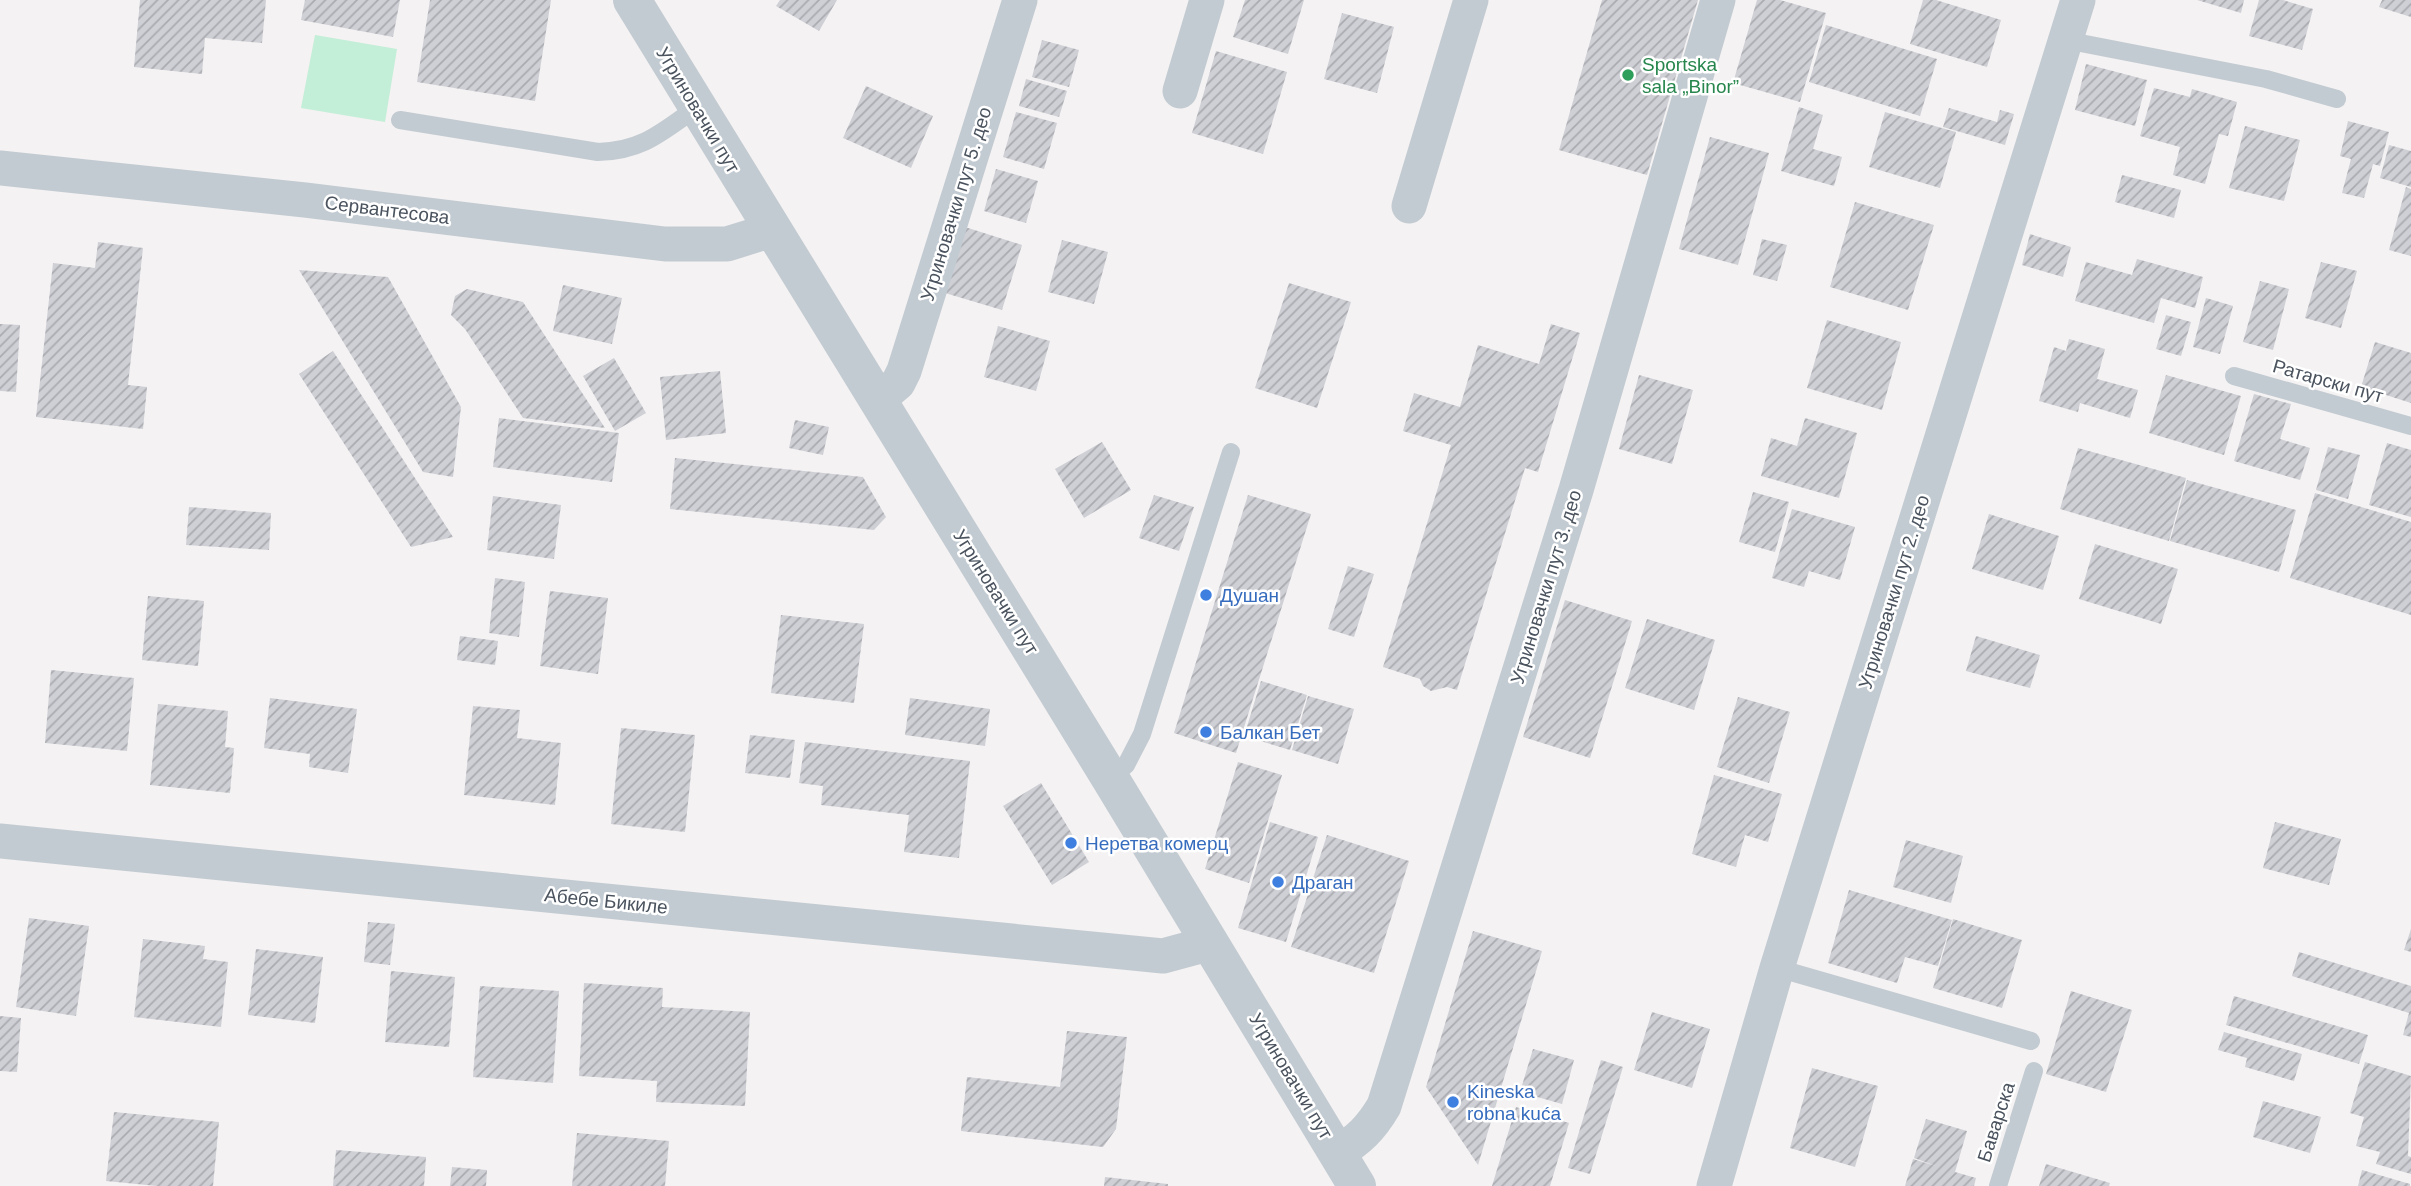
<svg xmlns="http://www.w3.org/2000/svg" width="2411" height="1186" font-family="Arial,sans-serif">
	<defs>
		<pattern id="building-hatch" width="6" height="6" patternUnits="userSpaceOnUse" patternTransform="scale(1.75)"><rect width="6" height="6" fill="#cfd0d6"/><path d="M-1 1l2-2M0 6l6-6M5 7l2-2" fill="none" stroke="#aaabb1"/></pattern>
	</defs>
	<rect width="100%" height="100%" fill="#f4f2f2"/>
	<path fill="#c3eed7" d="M 315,35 L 397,49 L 385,122 L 301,108 Z"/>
	<path fill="url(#building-hatch)" d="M 140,0 L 266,0 L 262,43 L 205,38 L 202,74 L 134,67 Z
		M 305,0 L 400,0 L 393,37 L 301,20 Z
		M 430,0 L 551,0 L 535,101 L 417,82 Z
		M 780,0 L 837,0 L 819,31 L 776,6 Z
		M 1245,0 L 1304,0 L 1288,54 L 1233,37 Z
		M 1602,0 L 1698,0 L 1647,175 L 1559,150 Z
		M 1757,0 L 1780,0 L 1826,13 L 1800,102 L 1733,83 Z
		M 1923,0 L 1936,0 L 2001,20 L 1987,67 L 1910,44 Z
		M 2197,0 L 2244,0 L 2241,13 Z
		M 2259,0 L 2283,0 L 2313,9 L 2302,50 L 2249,36 Z
		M 2382,0 L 2411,0 L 2411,17 L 2379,7 Z
		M 1342,13 L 1394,27 L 1377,93 L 1324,79 Z
		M 1826,25 L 1937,59 L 1920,116 L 1809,82 Z
		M 1042,40 L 1079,50 L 1069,87 L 1032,77 Z
		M 1216,51 L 1287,72 L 1263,154 L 1192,133 Z
		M 2086,64 L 2147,80 L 2135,126 L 2075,110 Z
		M 1026,79 L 1067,91 L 1059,117 L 1019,106 Z
		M 866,86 L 933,116 L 911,168 L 843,138 Z
		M 2154,88 L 2190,97 L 2192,89 L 2237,102 L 2228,136 L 2219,134 L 2205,184 L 2173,175 L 2180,147 L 2140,136 Z
		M 1799,107 L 1823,115 L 1813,149 L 1842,157 L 1834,186 L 1781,171 Z
		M 1949,108 L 1997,122 L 2000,110 L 2014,114 L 2005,145 L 1943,127 Z
		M 1016,112 L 1057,123 L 1044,169 L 1003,157 Z
		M 1885,112 L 1956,132 L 1940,188 L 1869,167 Z
		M 2348,121 L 2389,132 L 2380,166 L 2373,164 L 2364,198 L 2342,193 L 2351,159 L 2340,156 Z
		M 2245,126 L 2300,140 L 2284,201 L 2229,188 Z
		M 1710,137 L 1769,153 L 1738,265 L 1679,249 Z
		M 2389,145 L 2411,151 L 2411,187 L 2380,178 Z
		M 996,169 L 1038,181 L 1026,223 L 984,211 Z
		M 2122,175 L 2181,190 L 2174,218 L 2115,202 Z
		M 2406,187 L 2411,189 L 2411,256 L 2389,250 Z
		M 1855,202 L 1934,225 L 1908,310 L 1830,287 Z
		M 965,227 L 1022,245 L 1002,310 L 945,293 Z
		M 2030,234 L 2071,247 L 2063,277 L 2022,265 Z
		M 1762,239 L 1787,245 L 1777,281 L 1753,275 Z
		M 1062,240 L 1108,252 L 1094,304 L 1048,292 Z
		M 98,242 L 143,248 L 128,385 L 147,387 L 143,429 L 36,417 L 53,263 L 95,268 Z
		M 2137,259 L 2203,277 L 2195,308 L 2161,298 L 2154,323 L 2075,301 L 2086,262 L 2132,275 Z
		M 2321,262 L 2357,271 L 2341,328 L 2305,318 Z
		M 299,270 L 388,277 L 461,407 L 453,477 L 423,472 Z
		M 2260,281 L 2289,289 L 2273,350 L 2243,342 Z
		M 1289,283 L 1351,302 L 1317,408 L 1255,388 Z
		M 563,285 L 622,298 L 612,344 L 553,331 Z
		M 467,289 L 523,302 L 605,428 L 523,418 L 465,329 L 451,315 L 455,296 Z
		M 2206,298 L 2233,306 L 2220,354 L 2193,347 Z
		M 2166,315 L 2191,322 L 2181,356 L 2156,349 Z
		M 1827,320 L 1901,342 L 1882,410 L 1807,388 Z
		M 0,324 L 20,325 L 16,392 L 0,391 Z
		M 1551,324 L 1580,333 L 1538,472 L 1525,468 L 1457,690 L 1447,687 L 1431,691 L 1423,686 L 1420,679 L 1383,667 L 1451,445 L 1403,431 L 1414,393 L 1460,407 L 1478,345 L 1539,364 Z
		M 998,326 L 1050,341 L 1036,391 L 984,377 Z
		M 2069,339 L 2105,349 L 2097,379 L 2138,390 L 2130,418 L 2080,403 L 2078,412 L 2039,401 L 2054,347 L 2066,351 Z
		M 2375,342 L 2411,353 L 2411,403 L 2361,387 Z
		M 333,351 L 453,537 L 411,547 L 299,374 Z
		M 614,358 L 646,413 L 615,431 L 583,376 Z
		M 720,371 L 726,433 L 666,440 L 660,377 Z
		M 1639,375 L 1693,390 L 1672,464 L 1619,449 Z
		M 2166,375 L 2241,396 L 2224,455 L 2149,433 Z
		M 2254,394 L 2291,404 L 2280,439 L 2310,448 L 2300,480 L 2234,461 Z
		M 499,418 L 619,433 L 612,482 L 493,467 Z
		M 1805,418 L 1857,433 L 1839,498 L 1761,476 L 1771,438 L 1797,446 Z
		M 795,420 L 829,427 L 823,455 L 789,448 Z
		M 1102,442 L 1131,490 L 1084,518 L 1055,469 Z
		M 2387,443 L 2411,450 L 2411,517 L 2369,505 Z
		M 2328,447 L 2360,455 L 2348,499 L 2316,490 Z
		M 2078,448 L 2186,478 L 2169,541 L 2060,509 Z
		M 675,458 L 863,477 L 886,517 L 874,530 L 670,509 Z
		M 2187,480 L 2296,510 L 2279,572 L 2170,541 Z
		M 1753,492 L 1789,502 L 1775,552 L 1739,542 Z
		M 2315,493 L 2411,522 L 2411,615 L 2290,578 Z
		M 1154,495 L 1194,507 L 1179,551 L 1139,538 Z
		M 1248,495 L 1311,514 L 1236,753 L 1174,733 Z
		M 493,496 L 561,505 L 554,559 L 487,550 Z
		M 189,507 L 271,513 L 269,550 L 186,545 Z
		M 1792,509 L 1855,527 L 1840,580 L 1809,571 L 1804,587 L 1772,578 Z
		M 1989,514 L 2059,536 L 2043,590 L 1972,569 Z
		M 2095,544 L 2178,569 L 2161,624 L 2079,599 Z
		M 1348,566 L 1374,574 L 1354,637 L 1328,629 Z
		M 495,578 L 525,582 L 519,637 L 489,633 Z
		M 550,591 L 608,598 L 598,674 L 540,666 Z
		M 148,596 L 204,601 L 198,666 L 142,660 Z
		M 1565,600 L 1632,621 L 1590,758 L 1523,737 Z
		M 781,615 L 864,624 L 854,703 L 771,693 Z
		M 1647,619 L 1715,640 L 1694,710 L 1625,688 Z
		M 460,636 L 498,641 L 495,665 L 457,660 Z
		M 1976,636 L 2040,655 L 2030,688 L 1966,671 Z
		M 51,670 L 134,678 L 127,751 L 45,743 Z
		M 1261,681 L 1307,695 L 1290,750 L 1244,736 Z
		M 1308,696 L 1354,709 L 1338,764 L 1292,750 Z
		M 1738,697 L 1790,712 L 1769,783 L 1717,767 Z
		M 270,698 L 357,709 L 348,773 L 309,767 L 310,754 L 264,748 Z
		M 910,698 L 990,709 L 985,746 L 905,735 Z
		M 158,704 L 228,711 L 225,747 L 234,748 L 230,793 L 150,785 Z
		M 473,706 L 520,710 L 517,738 L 561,743 L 555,805 L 464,795 Z
		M 621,728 L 695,735 L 685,832 L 611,824 Z
		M 750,735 L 795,740 L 790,778 L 745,773 Z
		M 805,742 L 970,761 L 959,858 L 904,852 L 909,815 L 821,805 L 823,786 L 799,783 Z
		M 1238,762 L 1282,775 L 1249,883 L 1205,869 Z
		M 1714,775 L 1782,794 L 1768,842 L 1745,835 L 1736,867 L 1692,854 Z
		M 1041,783 L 1089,862 L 1052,885 L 1003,806 Z
		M 1270,822 L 1318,837 L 1286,942 L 1238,928 Z
		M 2275,822 L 2341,839 L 2329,885 L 2263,868 Z
		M 1327,835 L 1409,861 L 1374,973 L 1291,947 Z
		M 1906,840 L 1963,856 L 1951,903 L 1893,887 Z
		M 1849,890 L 1952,920 L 1938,966 L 1905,957 L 1897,983 L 1828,963 Z
		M 29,918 L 89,926 L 76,1016 L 16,1007 Z
		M 1953,919 L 2022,940 L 2002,1008 L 1933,988 Z
		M 368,922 L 395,924 L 390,965 L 364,962 Z
		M 2411,929 L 2411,952 L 2404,950 Z
		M 1473,931 L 1542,951 L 1478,1165 L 1426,1087 Z
		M 143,939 L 205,946 L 203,959 L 228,962 L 221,1027 L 134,1017 Z
		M 256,949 L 323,957 L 315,1023 L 248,1015 Z
		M 2299,952 L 2411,986 L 2411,1037 L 2403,1035 L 2409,1013 L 2292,976 Z
		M 391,971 L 455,977 L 449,1047 L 385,1042 Z
		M 584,983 L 663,988 L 662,1007 L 750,1012 L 745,1106 L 656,1102 L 657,1081 L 579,1076 Z
		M 480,986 L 559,991 L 553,1083 L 473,1077 Z
		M 2071,991 L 2132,1010 L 2106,1092 L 2046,1074 Z
		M 2234,996 L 2368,1035 L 2359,1064 L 2226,1025 Z
		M 1652,1012 L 1710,1029 L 1692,1088 L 1634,1070 Z
		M 0,1016 L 21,1018 L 17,1072 L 0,1071 Z
		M 1067,1031 L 1127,1037 L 1116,1129 L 1103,1147 L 961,1131 L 967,1077 L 1060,1087 Z
		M 2224,1032 L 2302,1054 L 2294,1081 L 2245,1067 L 2247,1058 L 2218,1050 Z
		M 1533,1049 L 1574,1060 L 1562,1104 L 1520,1092 Z
		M 1601,1060 L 1623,1067 L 1590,1174 L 1568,1168 Z
		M 2365,1062 L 2411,1076 L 2408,1156 L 2411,1157 L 2411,1174 L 2376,1164 L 2380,1152 L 2356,1146 L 2364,1117 L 2350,1113 Z
		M 1812,1068 L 1878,1086 L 1855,1167 L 1790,1148 Z
		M 2263,1101 L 2321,1117 L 2310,1153 L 2253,1137 Z
		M 1516,1107 L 1569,1123 L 1550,1186 L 1492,1186 Z
		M 114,1112 L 219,1122 L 213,1186 L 157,1186 L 106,1181 Z
		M 1926,1119 L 1967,1131 L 1955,1172 L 1976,1178 L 1974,1186 L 1905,1186 L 1913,1159 L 1936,1166 L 1914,1158 Z
		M 577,1133 L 669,1141 L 665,1186 L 572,1186 Z
		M 336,1150 L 426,1157 L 424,1186 L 333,1186 Z
		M 2046,1164 L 2110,1183 L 2109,1186 L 2039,1186 Z
		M 452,1167 L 487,1170 L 486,1186 L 450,1186 Z
		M 2362,1170 L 2410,1184 L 2410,1186 L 2358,1186 Z
		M 1105,1177 L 1168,1184 L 1168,1186 L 1104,1186 Z"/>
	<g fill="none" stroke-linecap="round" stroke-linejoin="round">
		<path stroke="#c3cbd2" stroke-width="18" d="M 2065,40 L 2266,79 L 2337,99
			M 400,120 L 598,152 C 642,151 662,132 696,108
			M 2234,376 L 2411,426
			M 1110,778 L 1126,765 L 1142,734 L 1231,452
			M 1777,968 L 2031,1041
			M 1998,1186 L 2034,1071"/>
		<path stroke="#c3cbd2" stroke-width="35" d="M 1180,91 L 1207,0
			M 0,168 L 305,200 L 665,244 L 727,244 L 772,230
			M 1409,206 L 1471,0
			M 878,400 L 898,383 L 904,371 L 1020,0
			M 0,841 L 1163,956 L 1211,943
			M 1337,1153 C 1359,1140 1371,1128 1384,1106 L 1576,490 L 1718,0
			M 1714,1186 L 1777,968 L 2078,0"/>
		<path stroke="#c3cbd2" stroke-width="38" d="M 632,0 L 1110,778 L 1357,1186"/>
	</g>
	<circle fill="#2e9e5b" stroke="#fff" stroke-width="2.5" cx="1628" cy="75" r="7"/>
	<g fill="#3f7fe0" stroke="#fff" stroke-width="2.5">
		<circle cx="1206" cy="595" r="7"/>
		<circle cx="1206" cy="732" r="7"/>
		<circle cx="1071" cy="843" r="7"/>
		<circle cx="1278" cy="882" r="7"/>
		<circle cx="1453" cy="1102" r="7"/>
	</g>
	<g text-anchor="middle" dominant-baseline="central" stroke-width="5" stroke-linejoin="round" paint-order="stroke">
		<g font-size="19" fill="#27864d" stroke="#fff" text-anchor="start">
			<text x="1642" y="64">Sportska<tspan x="1642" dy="22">sala „Binor”</tspan></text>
		</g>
		<g font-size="19" fill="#4a535e" stroke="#fff">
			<text transform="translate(698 110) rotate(59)">Угриновачки пут</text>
			<text transform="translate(956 204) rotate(-73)">Угриновачки пут 5. део</text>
			<text transform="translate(387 210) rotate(7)">Сервантесова</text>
			<text transform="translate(2328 381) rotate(16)">Ратарски пут</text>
			<text transform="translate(1546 587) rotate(-73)">Угриновачки пут 3. део</text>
			<text transform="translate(996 592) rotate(58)">Угриновачки пут</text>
			<text transform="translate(1894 592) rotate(-73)">Угриновачки пут 2. део</text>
			<text transform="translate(606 901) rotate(6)">Абебе Бикиле</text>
			<text transform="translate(1291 1076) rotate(59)">Угриновачки пут</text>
			<text transform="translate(1996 1122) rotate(-72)">Баварска</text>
		</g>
		<g font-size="19" fill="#366cbe" stroke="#fff" text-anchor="start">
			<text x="1220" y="595">Душан</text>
			<text x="1220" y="732">Балкан Бет</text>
			<text x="1085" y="843">Неретва комерц</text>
			<text x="1292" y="882">Драган</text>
			<text x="1467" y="1091">Kineska<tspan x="1467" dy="22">robna kuća</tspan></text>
		</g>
	</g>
</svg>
